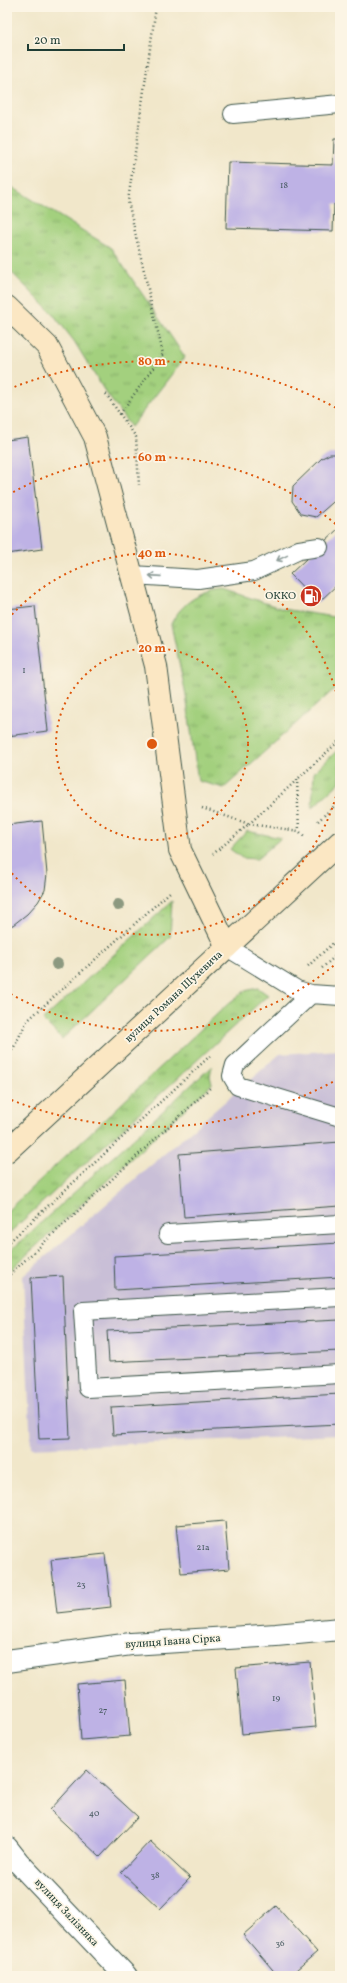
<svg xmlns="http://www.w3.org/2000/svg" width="347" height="1983" font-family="Vollkorn,serif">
	<defs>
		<pattern id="grass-tufts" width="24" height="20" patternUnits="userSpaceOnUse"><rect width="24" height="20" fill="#a3d07e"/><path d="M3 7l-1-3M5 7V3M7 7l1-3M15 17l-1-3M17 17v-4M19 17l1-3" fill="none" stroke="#84aa68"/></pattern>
	</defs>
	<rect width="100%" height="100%" fill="#fcf5e5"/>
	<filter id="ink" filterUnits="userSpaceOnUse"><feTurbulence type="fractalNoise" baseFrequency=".025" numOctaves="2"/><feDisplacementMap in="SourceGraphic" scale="8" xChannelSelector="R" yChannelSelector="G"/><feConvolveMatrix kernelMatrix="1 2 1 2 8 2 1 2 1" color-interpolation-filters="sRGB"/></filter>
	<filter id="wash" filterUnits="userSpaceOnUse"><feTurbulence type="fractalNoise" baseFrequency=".012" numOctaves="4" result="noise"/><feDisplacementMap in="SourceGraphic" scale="16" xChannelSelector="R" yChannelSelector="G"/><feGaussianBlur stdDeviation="0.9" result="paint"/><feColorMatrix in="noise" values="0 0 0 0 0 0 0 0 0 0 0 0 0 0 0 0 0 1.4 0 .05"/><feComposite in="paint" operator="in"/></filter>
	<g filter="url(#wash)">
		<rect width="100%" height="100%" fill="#f1e7ca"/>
		<path fill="#c9bfd7" d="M 340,1050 L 340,1435 L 31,1448 L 23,1276 L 280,1054 Z"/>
		<path fill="url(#grass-tufts)" stroke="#618659" d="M 7,184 L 111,248 L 185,357 L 131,427 L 104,390 L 74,341 L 53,314 L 7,268 Z
			M 224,589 L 283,609 L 340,618 L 340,684 L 224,788 L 198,781 L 186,695 L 171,624 C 182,602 201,591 224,589 Z
			M 340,748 L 340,782 L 312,808 L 314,772 Z
			M 247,831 L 281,838 L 257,859 L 242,858 L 230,849 Z
			M 172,901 L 170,937 L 62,1039 L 43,1020 Z
			M 258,988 L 268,995 L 7,1235 L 7,1211 L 229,1003 L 245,991 Z
			M 212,1066 L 210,1076 L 212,1084 L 7,1273 L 7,1254 Z"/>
		<g id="blocks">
			<path fill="#beb2e5" d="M 334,139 L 340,139 L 340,205 L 334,204 L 333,231 L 226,228 L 228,162 L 333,165 Z
				M 28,437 L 42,549 L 7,554 L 7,440 Z
				M 330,454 L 340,454 L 340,496 L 316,517 L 301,514 L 292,501 L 293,486 L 322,458 Z
				M 340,527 L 340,582 L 318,603 L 290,574 Z
				M 35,606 L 48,731 L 7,736 L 7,609 Z
				M 42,821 L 47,874 L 45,890 L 38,902 L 27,914 L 13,925 L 7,926 L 7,825 Z
				M 340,1142 L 340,1206 L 184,1217 L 179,1154 Z
				M 340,1243 L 340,1277 L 115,1290 L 114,1256 Z
				M 63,1276 L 70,1438 L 39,1439 L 31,1278 Z
				M 340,1320 L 340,1351 L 109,1362 L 107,1331 Z
				M 340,1394 L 340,1424 L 113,1435 L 111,1407 Z
				M 225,1521 L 229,1569 L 181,1573 L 176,1525 Z
				M 105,1554 L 111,1607 L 57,1613 L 51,1560 Z
				M 310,1662 L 316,1727 L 242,1734 L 236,1668 Z
				M 125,1680 L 130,1736 L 81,1740 L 77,1684 Z
				M 87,1770 L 138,1817 L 100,1857 L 50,1810 Z
				M 150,1841 L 190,1878 L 160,1909 L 121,1872 Z
				M 276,1906 L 317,1952 L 289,1976 L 278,1976 L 243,1935 Z"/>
		</g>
	</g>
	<g filter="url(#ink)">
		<use href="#blocks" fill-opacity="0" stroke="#3e564a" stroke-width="1"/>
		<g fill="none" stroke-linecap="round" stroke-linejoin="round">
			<g stroke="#3e564a" stroke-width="20">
				<path id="lane" d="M 233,114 L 340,104
					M 132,575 L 198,579 L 254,571 L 299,550 L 319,547
					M 227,947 L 297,990 L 311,994 L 340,996
					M 311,994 L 235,1065 L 232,1076 L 238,1086 L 340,1117
					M 168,1234 L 340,1224
					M 340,1297 L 83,1311 L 88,1388 L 340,1374"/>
			</g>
			<g stroke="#3e564a" stroke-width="24">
				<path id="street" d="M 7,1661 L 131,1644 L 276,1635 L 340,1629
					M 7,1848 L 18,1862 L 126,1976"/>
			</g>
			<g stroke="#3e564a" stroke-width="24">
				<path id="secondary" d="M 7,307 L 47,346 L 95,437 L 156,666 L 180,850 L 227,947
					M 7,1151 L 340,842"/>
			</g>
			<path stroke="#3e564a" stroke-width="2.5" stroke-dasharray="1 3" stroke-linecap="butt" d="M 106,394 L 136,437 L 139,485
				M 120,414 L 163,354 L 128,201 L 156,7
				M 297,779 L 299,831
				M 202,808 L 249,824 L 213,854
				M 318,821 L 340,801
				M 249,824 L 340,740
				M 249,824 L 299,831 L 305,837
				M 308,966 L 340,937
				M 322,968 L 340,952
				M 7,1061 L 27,1021 L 170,892
				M 7,1244 L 210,1056
				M 7,1277 L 210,1088"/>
			<use href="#lane" stroke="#fff" stroke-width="18"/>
			<use href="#street" stroke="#fff" stroke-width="22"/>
			<use href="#secondary" stroke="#fbe7c3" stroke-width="22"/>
		</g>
		<g fill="#8c9980">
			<circle cx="118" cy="905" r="6"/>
			<circle cx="57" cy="964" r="6"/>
		</g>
		<defs><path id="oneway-shaft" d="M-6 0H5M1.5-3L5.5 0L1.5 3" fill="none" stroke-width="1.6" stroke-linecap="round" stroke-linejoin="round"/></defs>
		<g stroke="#8f9e9a">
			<use href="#oneway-shaft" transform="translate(282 558) rotate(154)"/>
			<use href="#oneway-shaft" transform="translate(155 576) rotate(-176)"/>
		</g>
	</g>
	<g fill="none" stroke="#de580e" stroke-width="2" stroke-dasharray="2 4">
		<circle cx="152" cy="744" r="96"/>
		<path d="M340 779A191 191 0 0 1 8 869M8 619A191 191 0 0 1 340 709"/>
		<path d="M338 962A287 287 0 0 1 9 993M8 495A287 287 0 0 1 338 526"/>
		<path d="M338 1079A383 383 0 0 1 9 1099M9 389A383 383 0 0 1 338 409"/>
	</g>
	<defs>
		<g id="fuel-disc" transform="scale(1.15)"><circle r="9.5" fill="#c8321e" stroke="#fcf5e5"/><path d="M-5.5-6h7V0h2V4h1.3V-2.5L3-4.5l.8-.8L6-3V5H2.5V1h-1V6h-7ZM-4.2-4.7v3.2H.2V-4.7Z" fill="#fff"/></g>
	</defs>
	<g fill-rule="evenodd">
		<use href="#fuel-disc" x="311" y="596"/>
	</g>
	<g text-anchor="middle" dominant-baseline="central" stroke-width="3.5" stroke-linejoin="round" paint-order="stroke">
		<g font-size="9" fill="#475a60">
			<text x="284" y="185">18</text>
			<text x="24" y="670">1</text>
			<text x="203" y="1547">21а</text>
			<text x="81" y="1584">23</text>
			<text x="276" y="1698">19</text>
			<text x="103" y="1710">27</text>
			<text x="94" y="1813">40</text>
			<text x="155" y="1875">38</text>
			<text x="280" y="1943">36</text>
		</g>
		<g font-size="11" fill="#1f3d34" stroke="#fcf5e5" text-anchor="end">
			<text x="296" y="596">ОККО</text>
		</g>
		<g font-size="11" fill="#1f3d34" stroke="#fcf5e5">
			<text transform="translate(174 997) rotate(-43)">вулиця Романа Шухевича</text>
			<text transform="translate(173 1642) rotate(-4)">вулиця Івана Сірка</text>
			<text transform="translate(66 1913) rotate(47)">вулиця Залізняка</text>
		</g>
	</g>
	<circle cx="152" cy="744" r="6" fill="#de580e" stroke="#fcf5e5" stroke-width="2"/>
	<g font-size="12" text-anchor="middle" font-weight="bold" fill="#de580e" stroke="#fcf5e5" stroke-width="3.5" stroke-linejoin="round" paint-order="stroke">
		<text x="152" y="365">80 m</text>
		<text x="152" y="461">60 m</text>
		<text x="152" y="557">40 m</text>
		<text x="152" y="652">20 m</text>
	</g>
	<rect width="347" height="1983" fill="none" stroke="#fcf5e5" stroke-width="24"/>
	<path d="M28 44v6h96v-6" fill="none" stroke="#1f3d34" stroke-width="2"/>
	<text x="34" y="44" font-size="12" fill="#1f3d34" stroke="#fcf5e5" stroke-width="3" paint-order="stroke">20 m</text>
</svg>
